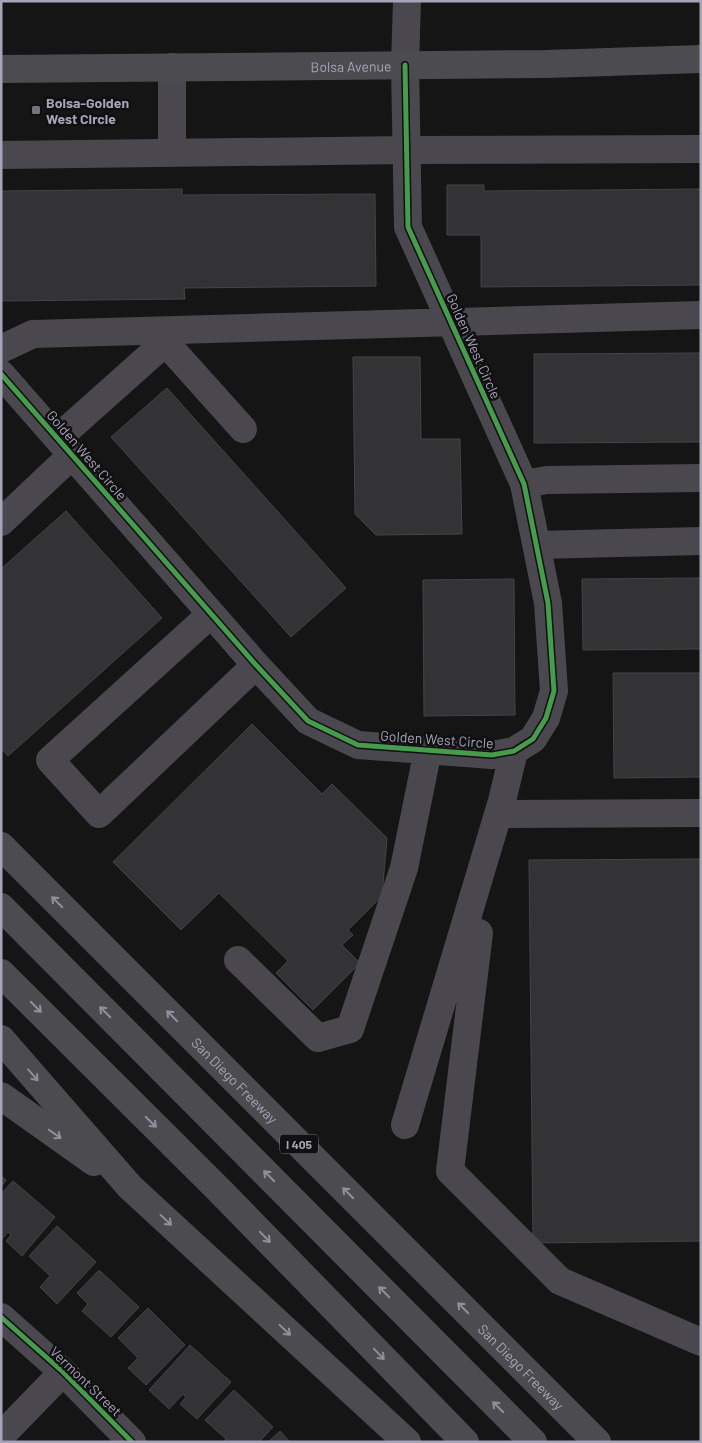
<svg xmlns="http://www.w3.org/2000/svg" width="702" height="1443" font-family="Barlow,sans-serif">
	<rect width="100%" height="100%" fill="#151515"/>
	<path fill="#333234" stroke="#454349" d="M 447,185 L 484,185 L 484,191 L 701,189 L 701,285 L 481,287 L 481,235 L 447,235 Z
		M 182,189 L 182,195 L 375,194 L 376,286 L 184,288 L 185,299 L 1,301 L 1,191 Z
		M 701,353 L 701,442 L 534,443 L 534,354 Z
		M 353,357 L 420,357 L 421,439 L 460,439 L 462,534 L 376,535 L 355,514 Z
		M 167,388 L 346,588 L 291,637 L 111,437 Z
		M 66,511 L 162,618 L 8,756 L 1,748 L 1,569 Z
		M 701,578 L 701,649 L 583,650 L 582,579 Z
		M 514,579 L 515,715 L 424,716 L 423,580 Z
		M 613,673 L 701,673 L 701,777 L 614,778 Z
		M 252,724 L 322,794 L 332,784 L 387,838 L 382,896 L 348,930 L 353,935 L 342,945 L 360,963 L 313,1010 L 276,973 L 288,961 L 219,893 L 181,930 L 113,862 Z
		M 701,859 L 701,1241 L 533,1243 L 529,860 Z
		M 1,1176 L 6,1180 L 1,1187 Z
		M 13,1181 L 55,1217 L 22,1256 L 6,1241 L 11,1235 L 8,1232 L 1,1240 L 1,1194 Z
		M 57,1226 L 96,1262 L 57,1304 L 40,1287 L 50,1276 L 29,1256 Z
		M 99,1270 L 139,1307 L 111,1337 L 82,1311 L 88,1304 L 77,1293 Z
		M 148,1308 L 185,1345 L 146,1385 L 128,1368 L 138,1358 L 118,1338 Z
		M 190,1345 L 231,1382 L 197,1419 L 180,1404 L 186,1397 L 183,1394 L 169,1409 L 149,1390 Z
		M 234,1390 L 273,1427 L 259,1442 L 223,1442 L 226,1439 L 205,1420 Z
		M 280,1431 L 290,1442 L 268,1442 Z"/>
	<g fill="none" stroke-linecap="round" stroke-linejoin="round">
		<path stroke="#4a484e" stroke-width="28" d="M 172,67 L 172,152
			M 1,155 L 407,150 L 701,149
			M 165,342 L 243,429
			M 1,349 L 33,334 L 701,315
			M 1,374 L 256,665 L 308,721 L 358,745 L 492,755 L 514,751 L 533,739 L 546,718 L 554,691 L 548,603 L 524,484 L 408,227 L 405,65 L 407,1
			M 58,438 L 179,330
			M 524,484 L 547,480 L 701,478
			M 1,522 L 72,455
			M 537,545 L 701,541
			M 211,614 L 50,760 L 99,814 L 256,665
			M 498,814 L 701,813
			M 464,929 L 479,933 L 450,1171 L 560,1281 L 701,1342
			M 238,960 L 318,1038 L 350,1029 L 404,868 L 428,750
			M 405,1125 L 502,801 L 514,751
			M 1,1317 L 63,1372 L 132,1442
			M 1,1436 L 63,1372"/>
		<path stroke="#4c4b4f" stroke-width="28" id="s1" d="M 1,69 L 546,64 L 701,59"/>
		<g stroke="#4c4b50" stroke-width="28">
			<path id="s2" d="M 1,846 L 597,1442"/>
			<path d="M 1,907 L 533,1442"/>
			<path d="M 1,973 L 219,1190 L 465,1442"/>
			<path d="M 1,1039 L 130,1187 L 407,1442"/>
			<path d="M 1,1096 L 94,1162"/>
		</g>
		<g stroke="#100f11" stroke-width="8">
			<path id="cycleway" d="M 1,374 L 256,665 L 308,721 L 358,745 L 492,755 L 514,751 L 533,739 L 546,718 L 554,691 L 548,603 L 524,484 L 408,227 L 405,65
				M 1,1317 L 63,1372 L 132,1442"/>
		</g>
		<use href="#cycleway" stroke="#469c4c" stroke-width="5"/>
	</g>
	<defs><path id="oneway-shaft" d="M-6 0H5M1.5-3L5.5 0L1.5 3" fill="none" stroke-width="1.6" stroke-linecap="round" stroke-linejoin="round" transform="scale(1.25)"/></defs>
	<g stroke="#918e9d">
		<use href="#oneway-shaft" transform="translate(57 902) rotate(-135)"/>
		<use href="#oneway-shaft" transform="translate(36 1007) rotate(45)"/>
		<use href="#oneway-shaft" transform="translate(105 1012) rotate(-135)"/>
		<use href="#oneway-shaft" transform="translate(172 1016) rotate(-135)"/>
		<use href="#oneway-shaft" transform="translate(33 1075) rotate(49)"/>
		<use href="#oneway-shaft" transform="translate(151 1122) rotate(45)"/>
		<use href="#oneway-shaft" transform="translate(55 1134) rotate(35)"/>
		<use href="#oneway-shaft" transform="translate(269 1176) rotate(-135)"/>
		<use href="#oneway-shaft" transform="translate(348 1193) rotate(-135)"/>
		<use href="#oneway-shaft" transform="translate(166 1220) rotate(43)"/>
		<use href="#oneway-shaft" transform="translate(265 1237) rotate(46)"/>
		<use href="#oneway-shaft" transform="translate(384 1292) rotate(-135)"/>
		<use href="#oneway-shaft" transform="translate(463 1308) rotate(-135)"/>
		<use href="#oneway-shaft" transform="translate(285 1330) rotate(43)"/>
		<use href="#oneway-shaft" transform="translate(379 1354) rotate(46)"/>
		<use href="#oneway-shaft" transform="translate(498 1407) rotate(-135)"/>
	</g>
	<rect fill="#75727e" stroke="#100f11" stroke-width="2" x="31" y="105" width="10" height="10" rx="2.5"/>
	<g text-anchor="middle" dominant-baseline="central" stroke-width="5" stroke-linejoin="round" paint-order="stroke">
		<rect fill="#100f11" stroke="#7a7785" stroke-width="1" x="280" y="1134.5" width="38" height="19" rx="4"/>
		<g font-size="12" font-weight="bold" fill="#a8a4b7">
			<text x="299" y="1144">I 405</text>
		</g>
		<g font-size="14" fill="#a8a4b7" stroke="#100f11">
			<text stroke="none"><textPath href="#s1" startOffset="350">Bolsa Avenue</textPath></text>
			<text transform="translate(474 346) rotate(66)">Golden West Circle</text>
			<text transform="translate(87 455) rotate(49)">Golden West Circle</text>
			<text transform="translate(437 739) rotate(4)">Golden West Circle</text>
			<text stroke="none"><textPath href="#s2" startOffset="331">San Diego Freeway</textPath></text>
			<text stroke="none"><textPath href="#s2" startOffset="736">San Diego Freeway</textPath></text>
			<text transform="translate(86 1381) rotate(44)">Vermont Street</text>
		</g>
		<g font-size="14" font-weight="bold" fill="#a8a4b7" stroke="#100f11" text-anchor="start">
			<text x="46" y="102">Bolsa-Golden<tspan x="46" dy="16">West Circle</tspan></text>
		</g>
	</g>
	<rect width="702" height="1443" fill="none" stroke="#a8a4b7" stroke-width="5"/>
</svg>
